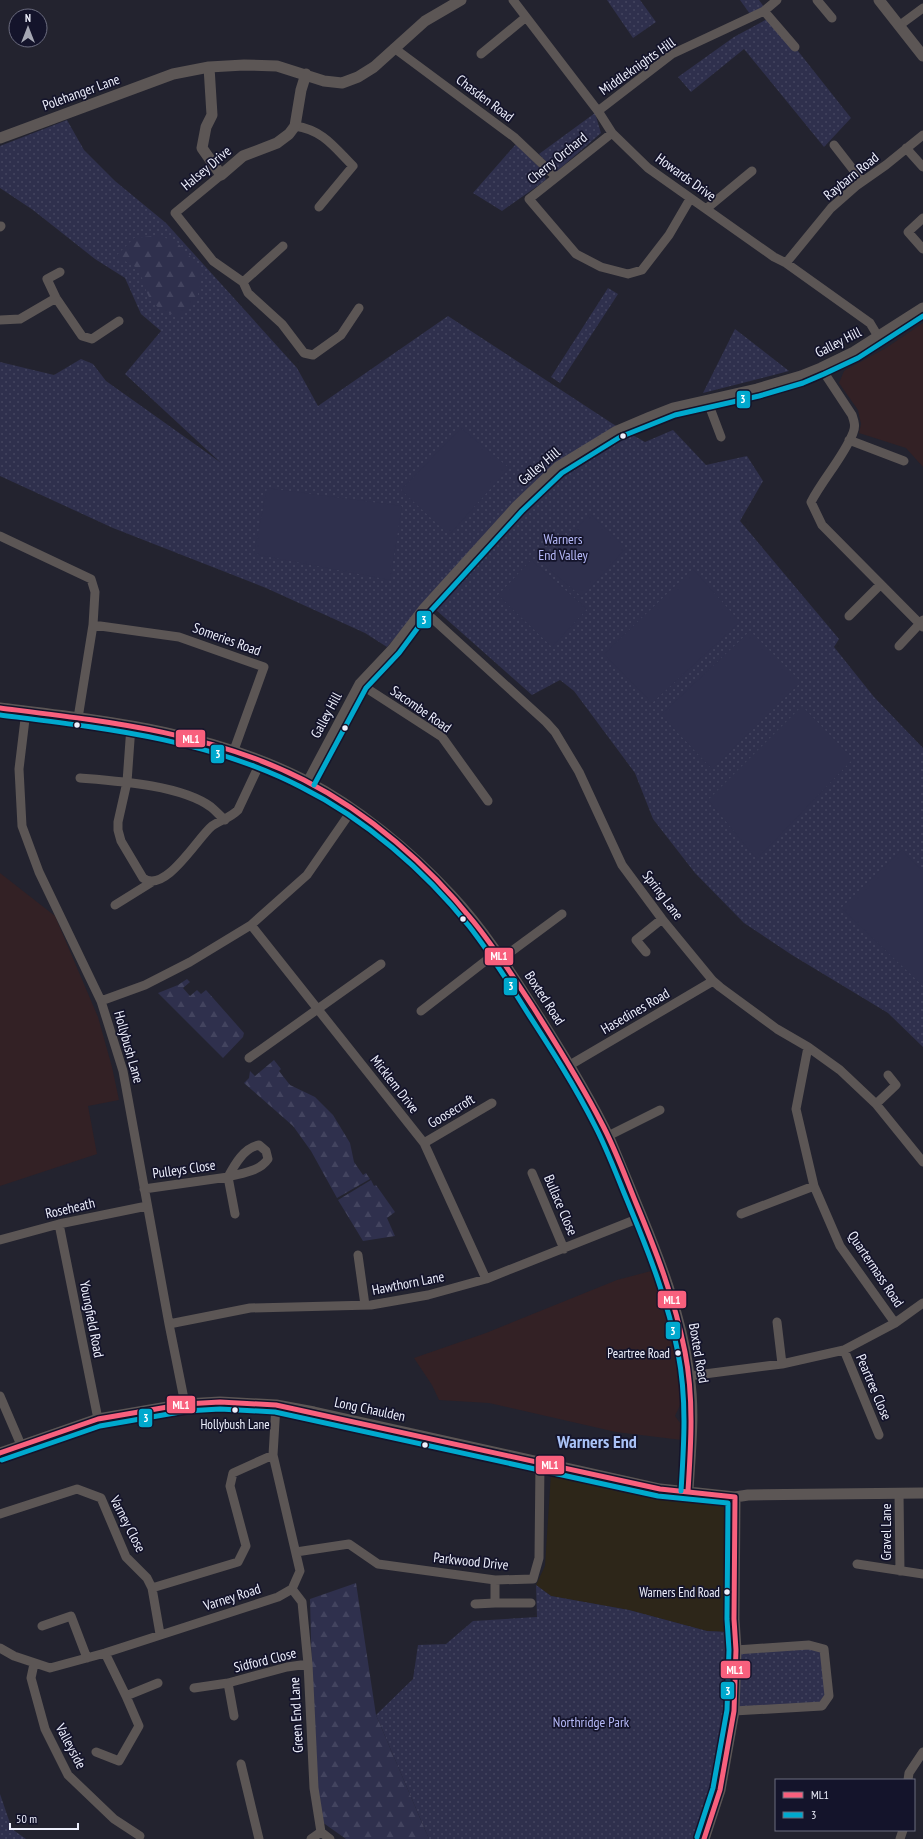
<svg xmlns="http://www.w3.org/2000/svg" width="923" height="1839" font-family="'PT Sans Narrow',sans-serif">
	<defs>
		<pattern id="green-dots" width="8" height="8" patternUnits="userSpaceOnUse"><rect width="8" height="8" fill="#2f304d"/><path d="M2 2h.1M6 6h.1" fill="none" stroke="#43445f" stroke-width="1.8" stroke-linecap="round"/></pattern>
		<pattern id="forest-firs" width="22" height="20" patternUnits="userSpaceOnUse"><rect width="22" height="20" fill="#2f304d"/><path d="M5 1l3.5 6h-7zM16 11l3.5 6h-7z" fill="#43445f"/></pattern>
	</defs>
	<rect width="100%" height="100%" fill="#23232f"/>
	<path fill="#2d2619" d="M 551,1473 L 682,1502 L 730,1507 L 728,1632 L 707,1631 L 629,1610 L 551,1596 L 536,1585 L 545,1566 Z"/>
	<path fill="#332125" d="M 923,323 L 923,467 L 906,448 L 859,433 L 861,424 L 858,410 L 839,383 L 844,371 L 886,348 Z
		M 0,873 L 55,916 L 98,1017 L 112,1067 L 119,1100 L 88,1106 L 97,1154 L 0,1186 Z
		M 651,1271 L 670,1330 L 680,1379 L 682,1401 L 675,1416 L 683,1427 L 682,1440 L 616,1432 L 489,1403 L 439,1400 L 432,1385 L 414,1358 L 486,1333 L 617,1280 Z"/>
	<path fill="url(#green-dots)" d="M 607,0 L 640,0 L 656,22 L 633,38 Z
		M 740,0 L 759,0 L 764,7 L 750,14 Z
		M 771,17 L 851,118 L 824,147 L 744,49 L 691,92 L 678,77 L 734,37 Z
		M 595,113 L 601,133 L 556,172 L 539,154 Z
		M 67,120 L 84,150 L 115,181 L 166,223 L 297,368 L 318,406 L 448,316 L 613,424 L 645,442 L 673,430 L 706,465 L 747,456 L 763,481 L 740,521 L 839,639 L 834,647 L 874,697 L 923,748 L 923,1047 L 888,1013 L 792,955 L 744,923 L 695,873 L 653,819 L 635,773 L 574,691 L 560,680 L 532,695 L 427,602 L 387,647 L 365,633 L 266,588 L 113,528 L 0,476 L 0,362 L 54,375 L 81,359 L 93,364 L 106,381 L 220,462 L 125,374 L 161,331 L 141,314 L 125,278 L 95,259 L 33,210 L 0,188 L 0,146 Z
		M 516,144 L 540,168 L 546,180 L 502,211 L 473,193 Z
		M 608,288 L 618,294 L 560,383 L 551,377 Z
		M 735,329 L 789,371 L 703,393 Z
		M 536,1585 L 551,1596 L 629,1610 L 707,1631 L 728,1632 L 736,1650 L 809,1645 L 824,1649 L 829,1696 L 822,1706 L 734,1711 L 704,1839 L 429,1839 L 376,1715 L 413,1679 L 418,1645 L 446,1644 L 473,1621 L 537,1617 Z
		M 0,1794 L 12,1829 L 26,1839 L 0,1839 Z"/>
	<path fill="url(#forest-firs)" d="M 154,236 L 175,240 L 202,270 L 197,300 L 179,317 C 147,305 150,301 139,269 L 116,256 L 134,238 Z
		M 187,979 L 190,982 L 183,988 L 190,996 L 197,990 L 201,994 L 206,990 L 244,1033 L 243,1037 L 223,1058 L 158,993 L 178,985 Z
		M 274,1060 L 281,1069 L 279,1071 L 290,1085 L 315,1097 L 333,1115 L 350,1143 L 354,1162 L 363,1175 L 366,1173 L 370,1179 L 337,1198 L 311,1151 L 293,1126 L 244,1083 L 249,1078 L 250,1071 L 255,1076 Z
		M 371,1180 L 374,1186 L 376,1185 L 395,1212 L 387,1218 L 395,1236 L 363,1241 L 338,1200 Z
		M 356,1583 L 376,1715 L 429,1839 L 346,1839 L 322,1822 L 314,1761 L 310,1599 Z"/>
	<path fill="#2f304d" d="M 461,428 L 509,468 L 449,535 L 401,490 Z
		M 267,488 L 402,506 L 390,580 L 254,554 Z
		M 590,514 L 626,548 L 582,597 L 543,564 Z
		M 531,560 L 587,609 L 552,647 L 498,595 Z
		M 693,569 L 740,622 L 652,703 L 604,654 Z
		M 750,631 L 801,682 L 712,769 L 661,715 Z
		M 802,706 L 853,759 L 757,859 L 708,800 Z
		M 902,850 L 923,872 L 923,986 L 841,908 Z"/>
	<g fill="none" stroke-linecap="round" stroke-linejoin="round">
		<path stroke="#5c5655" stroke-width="9" d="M 513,0 L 598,111 L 612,133 L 648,168 L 774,257 L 786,263 L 870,323 L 879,338
			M 817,0 L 832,18
			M 764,11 L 795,47
			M 900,25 L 923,8
			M 394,48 L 514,137 L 555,176
			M 481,54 L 526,17
			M 598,111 L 672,54 L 764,11 L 777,0
			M 295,126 C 323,130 334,147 353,166 L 319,207
			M 612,133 L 529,199 L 576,254 L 601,267 L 628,274 L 642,270 L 669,235 L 690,199
			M 834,145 L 862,181
			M 906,148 L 923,167
			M 221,175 L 175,213 L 213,261 L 243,282 L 248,293 L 282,324 L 304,353 L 313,355 L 341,335 L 359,308
			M 706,209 L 752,171
			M 923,218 L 908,232 L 923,249
			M 0,227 L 1,226
			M 786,263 L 831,208 L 856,186 L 886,165 L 923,135
			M 60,272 L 47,279 L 56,298 L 82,336 L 92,339 L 119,321
			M 243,282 L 283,246
			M 0,320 L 20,319 L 56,298
			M 821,368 L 852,415 C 854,421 856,426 853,433 C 844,456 823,479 811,502 L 822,525 L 923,627
			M 707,400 L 721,437
			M 849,440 L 904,461
			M 0,536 L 91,579 L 95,592 L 93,625 L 78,718
			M 423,610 L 546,722 L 555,732 L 579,772 L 622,865 L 662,919 L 713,981 L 720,987 L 777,1029 L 808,1047 L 840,1070 L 876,1104 L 923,1162
			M 849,616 L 880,585
			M 93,625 L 179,637 L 264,667 L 234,750
			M 899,646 L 923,620
			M 360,684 L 442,737 L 488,801
			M 26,711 L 19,769 L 22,826 L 39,872 L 101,1001 L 123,1071 L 169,1324 L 185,1404
			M 131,726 L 127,782 L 118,822 L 118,830 L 121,841 L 143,878 C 165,895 198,837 212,826 C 221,820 230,818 238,810 L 261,761
			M 80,778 C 117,781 181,785 211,807 C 216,811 220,816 225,820
			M 115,905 L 152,882
			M 251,925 L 424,1143 L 486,1279
			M 646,952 L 636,940 L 662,919
			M 501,959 L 562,914
			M 101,1001 L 145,985 L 190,962 L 251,925 L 307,875 L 352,810
			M 421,1011 L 497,952
			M 808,1047 L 796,1109 L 814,1186 L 840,1246 L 895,1323
			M 249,1058 L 381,964
			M 570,1065 L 713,981
			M 876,1104 L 896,1085 L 888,1075
			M 608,1136 L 660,1110
			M 424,1143 L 492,1103
			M 259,1145 L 266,1151 L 268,1159 C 259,1172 242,1173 228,1177 C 235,1164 244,1148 259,1145 Z
			M 532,1173 L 564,1249
			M 144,1189 L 228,1177 L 235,1214
			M 741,1214 L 814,1186
			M 59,1224 L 98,1419
			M 0,1240 L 59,1224 L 147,1206
			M 358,1255 L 365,1305
			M 777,1322 L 782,1364
			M 169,1324 L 250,1308 L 371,1305 L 428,1295 L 486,1279 L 642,1217
			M 844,1350 L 879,1435
			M 689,1376 L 782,1364 L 844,1350 L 895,1323 L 923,1303
			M 0,1396 L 21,1445
			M 899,1493 L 900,1571
			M 0,1514 L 77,1489 L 101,1498 L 126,1557 L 147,1578 L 152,1588
			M 296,1552 L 349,1544 L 378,1564 L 495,1580 L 533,1579 L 539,1558 L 540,1463
			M 857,1564 L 923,1574
			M 495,1580 L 495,1603 L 531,1603
			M 292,1589 L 302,1602 L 308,1664 L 314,1788 L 321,1832 L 330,1839
			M 475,1604 L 495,1603
			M 42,1626 L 71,1616 L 87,1658
			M 160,1634 L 152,1588 L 238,1562 L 246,1546 L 230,1486 L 233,1473 L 273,1455
			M 0,1648 L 14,1656 L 50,1668 L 105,1653 L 278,1597 L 292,1589 L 300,1571 L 273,1455 L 276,1405
			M 105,1653 L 126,1696 L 158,1683
			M 34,1664 L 31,1678 L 45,1729 L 68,1775 L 114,1819 L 140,1836
			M 228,1683 L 234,1716
			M 194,1688 L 228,1683 L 287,1667 L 308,1664
			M 734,1711 L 822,1706 L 829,1696 L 824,1649 L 809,1645 L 736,1650
			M 96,1752 L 119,1761 L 139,1726 L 126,1696
			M 241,1764 L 259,1839
			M 908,1780 L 909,1773 L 923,1752
			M 311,1839 L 321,1832
			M 900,1839 L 903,1830"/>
		<path stroke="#5c5655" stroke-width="11" d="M 879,0 L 923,56
			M 209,67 L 212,115 L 206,127 L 202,148 L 221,175 L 243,156 L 277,143 L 289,134 L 295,126 L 301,90 L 306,74
			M 0,138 L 173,74 L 209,67 L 244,65 L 277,66 L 324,81 L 342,83 L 358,77 L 374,67 L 425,21 L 461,0
			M 0,708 C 105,721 208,731 304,780 C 357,807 410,851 451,895 C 485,931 512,975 539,1017 C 564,1056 589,1096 609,1138 C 618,1159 627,1181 636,1203 C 659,1258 681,1314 689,1375 C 695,1413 690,1452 688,1491
			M 308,782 L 360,684 L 393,649 L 423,610 L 517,506 L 558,467 L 617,431 L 650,417 L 673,408 L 757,389 L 801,376 L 821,368 L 854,352 L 923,308
			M 0,1453 L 98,1419 L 185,1404 L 220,1402 L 276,1405 L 314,1412 L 660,1489 L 735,1497 L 748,1495 L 923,1493
			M 704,1839 L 720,1790 L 734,1711 L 736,1650 L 734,1619 L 735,1497"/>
		<g stroke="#14142b" stroke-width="8">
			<path id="bus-1" d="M 0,708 C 104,721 210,732 304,780 C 369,813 428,865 473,921 C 495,948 514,978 533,1007 C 557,1045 581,1083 601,1122 C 615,1148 625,1176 636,1203 C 656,1251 675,1300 685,1352 C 694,1398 691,1444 688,1491
				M 0,1453 L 98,1419 L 185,1404 L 220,1402 L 276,1405 L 660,1489 L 735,1497
				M 704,1839 L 720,1790 L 734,1711 L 736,1650 L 734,1619 L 735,1497"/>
		</g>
		<g stroke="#14142b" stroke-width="8">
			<path id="bus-2" d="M 0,715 C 103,728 208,739 301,787 C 365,819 424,870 469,926 C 490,953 509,983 527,1012 C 551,1049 575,1086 595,1126 C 608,1151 618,1179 629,1205 C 649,1253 668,1302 678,1353 C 687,1399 684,1444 681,1491
				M 314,785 L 366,688 L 399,653 L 428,614 L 522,511 L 562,473 L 620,437 L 675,415 L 759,396 L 803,383 L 824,374 L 858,358 L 923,316
				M 2,1460 L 100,1426 L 186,1411 L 220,1409 L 275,1412 L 658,1496 L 728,1503 L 727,1619 L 729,1650 L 727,1710 L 713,1788 L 697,1837"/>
		</g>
		<use href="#bus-1" stroke="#f8607d" stroke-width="5"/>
		<use href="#bus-2" stroke="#00a9ce" stroke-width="5"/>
	</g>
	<g fill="#edeffc" stroke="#14142b" stroke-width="1.5">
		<circle cx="623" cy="436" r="3.5"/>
		<circle cx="77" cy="725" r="3.5"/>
		<circle cx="345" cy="728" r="3.5"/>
		<circle cx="463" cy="919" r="3.5"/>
		<circle cx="678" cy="1353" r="3.5"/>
		<circle cx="235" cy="1410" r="3.5"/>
		<circle cx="425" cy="1445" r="3.5"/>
		<circle cx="727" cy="1592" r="3.5"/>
	</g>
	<g text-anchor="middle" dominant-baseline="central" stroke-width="3.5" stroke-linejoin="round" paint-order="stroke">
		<g font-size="13" fill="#edeffc" stroke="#14142b" text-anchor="end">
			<text x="670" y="1353">Peartree Road</text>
			<text x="235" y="1424" text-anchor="middle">Hollybush Lane</text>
			<text x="720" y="1592">Warners End Road</text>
		</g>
		<g font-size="14" fill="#edeffc" stroke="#14142b">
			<text transform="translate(637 66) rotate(-35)">Middleknights Hill</text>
			<text transform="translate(81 92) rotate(-20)">Polehanger Lane</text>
			<text transform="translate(485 98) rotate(37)">Chasden Road</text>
			<text transform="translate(557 158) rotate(-39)">Cherry Orchard</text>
			<text transform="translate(206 168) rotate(-40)">Halsey Drive</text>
			<text transform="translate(851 176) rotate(-39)">Raybarn Road</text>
			<text transform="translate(686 177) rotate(36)">Howards Drive</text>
			<text transform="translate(838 342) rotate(-27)">Galley Hill</text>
			<text transform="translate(539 466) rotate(-40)">Galley Hill</text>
			<text transform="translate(227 639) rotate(20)">Someries Road</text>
			<text transform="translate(421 709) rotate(35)">Sacombe Road</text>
			<text transform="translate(326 715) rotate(-62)">Galley Hill</text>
			<text transform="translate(663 895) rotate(53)">Spring Lane</text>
			<text transform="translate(545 998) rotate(57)">Boxted Road</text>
			<text transform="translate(635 1011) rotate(-30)">Hasedines Road</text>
			<text transform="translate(129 1047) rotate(74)">Hollybush Lane</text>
			<text transform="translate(395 1084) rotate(52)">Micklem Drive</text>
			<text transform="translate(451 1111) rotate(-31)">Goosecroft</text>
			<text transform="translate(184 1169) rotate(-8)">Pulleys Close</text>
			<text transform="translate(561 1205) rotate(67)">Bullace Close</text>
			<text transform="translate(70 1208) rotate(-13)">Roseheath</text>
			<text transform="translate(876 1269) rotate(56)">Quartermass Road</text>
			<text transform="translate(408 1283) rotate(-11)">Hawthorn Lane</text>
			<text transform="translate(92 1319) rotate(79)">Youngfield Road</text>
			<text transform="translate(699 1353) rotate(80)">Boxted Road</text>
			<text transform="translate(874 1387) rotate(67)">Peartree Close</text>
			<text transform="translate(370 1409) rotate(12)">Long Chaulden</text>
			<text transform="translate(128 1524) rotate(63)">Varney Close</text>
			<text transform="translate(886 1532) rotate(-90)">Gravel Lane</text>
			<text transform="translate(471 1561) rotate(6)">Parkwood Drive</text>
			<text transform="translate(232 1597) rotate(-18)">Varney Road</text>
			<text transform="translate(265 1660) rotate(-14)">Sidford Close</text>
			<text transform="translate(296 1715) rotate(-93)">Green End Lane</text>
			<text transform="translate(71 1746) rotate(62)">Valleyside</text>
		</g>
		<g font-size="14" fill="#b6b9f8" stroke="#14142b">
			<text x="563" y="539">Warners<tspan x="563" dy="16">End Valley</tspan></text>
			<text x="591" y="1722">Northridge Park</text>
		</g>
		<g font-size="18" font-weight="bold" fill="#a9c2f7" stroke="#14142b">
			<text x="597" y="1441">Warners End</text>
		</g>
	</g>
	<g stroke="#14142b" stroke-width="1.5">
		<rect x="736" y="390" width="15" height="19" rx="4" fill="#00a9ce"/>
		<rect x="416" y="610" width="16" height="19" rx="4" fill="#00a9ce"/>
		<rect x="175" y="729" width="31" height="19" rx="4" fill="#f8607d"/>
		<rect x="210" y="744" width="15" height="20" rx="4" fill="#00a9ce"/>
		<rect x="484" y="947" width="30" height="19" rx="4" fill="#f8607d"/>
		<rect x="503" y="977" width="15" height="19" rx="4" fill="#00a9ce"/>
		<rect x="657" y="1290" width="30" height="19" rx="4" fill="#f8607d"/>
		<rect x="665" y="1321" width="16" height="19" rx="4" fill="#00a9ce"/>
		<rect x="166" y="1395" width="30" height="19" rx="4" fill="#f8607d"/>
		<rect x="138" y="1408" width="15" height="20" rx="4" fill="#00a9ce"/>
		<rect x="535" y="1455" width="30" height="20" rx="4" fill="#f8607d"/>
		<rect x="720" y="1660" width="31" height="19" rx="4" fill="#f8607d"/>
		<rect x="720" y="1681" width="15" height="19" rx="4" fill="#00a9ce"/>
	</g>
	<g font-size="11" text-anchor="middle" font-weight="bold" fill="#fff">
		<text x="743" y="403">3</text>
		<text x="424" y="624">3</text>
		<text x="191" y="743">ML1</text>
		<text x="218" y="758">3</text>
		<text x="499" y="960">ML1</text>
		<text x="511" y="990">3</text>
		<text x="672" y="1304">ML1</text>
		<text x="673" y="1335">3</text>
		<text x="181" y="1409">ML1</text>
		<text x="146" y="1422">3</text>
		<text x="550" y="1469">ML1</text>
		<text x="735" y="1674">ML1</text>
		<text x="728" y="1695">3</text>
	</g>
	<rect x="775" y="1779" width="140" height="52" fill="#14142b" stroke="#6b6c7f"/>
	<rect x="783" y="1792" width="20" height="6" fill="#f8607d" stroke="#6b6c7f"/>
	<text x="811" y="1799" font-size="12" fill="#edeffc">ML1</text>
	<rect x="783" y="1812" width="20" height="6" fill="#00a9ce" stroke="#6b6c7f"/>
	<text x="811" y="1819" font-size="12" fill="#edeffc">3</text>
	<g transform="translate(28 28)"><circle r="19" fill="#14142b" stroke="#6b6c7f"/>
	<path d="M0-3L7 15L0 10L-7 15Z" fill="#a6a8b4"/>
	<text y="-6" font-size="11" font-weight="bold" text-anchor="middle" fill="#edeffc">N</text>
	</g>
	<path d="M10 1823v6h68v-6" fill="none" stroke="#edeffc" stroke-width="2"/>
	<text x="16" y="1823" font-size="12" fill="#edeffc" stroke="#14142b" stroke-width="3" paint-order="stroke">50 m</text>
</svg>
